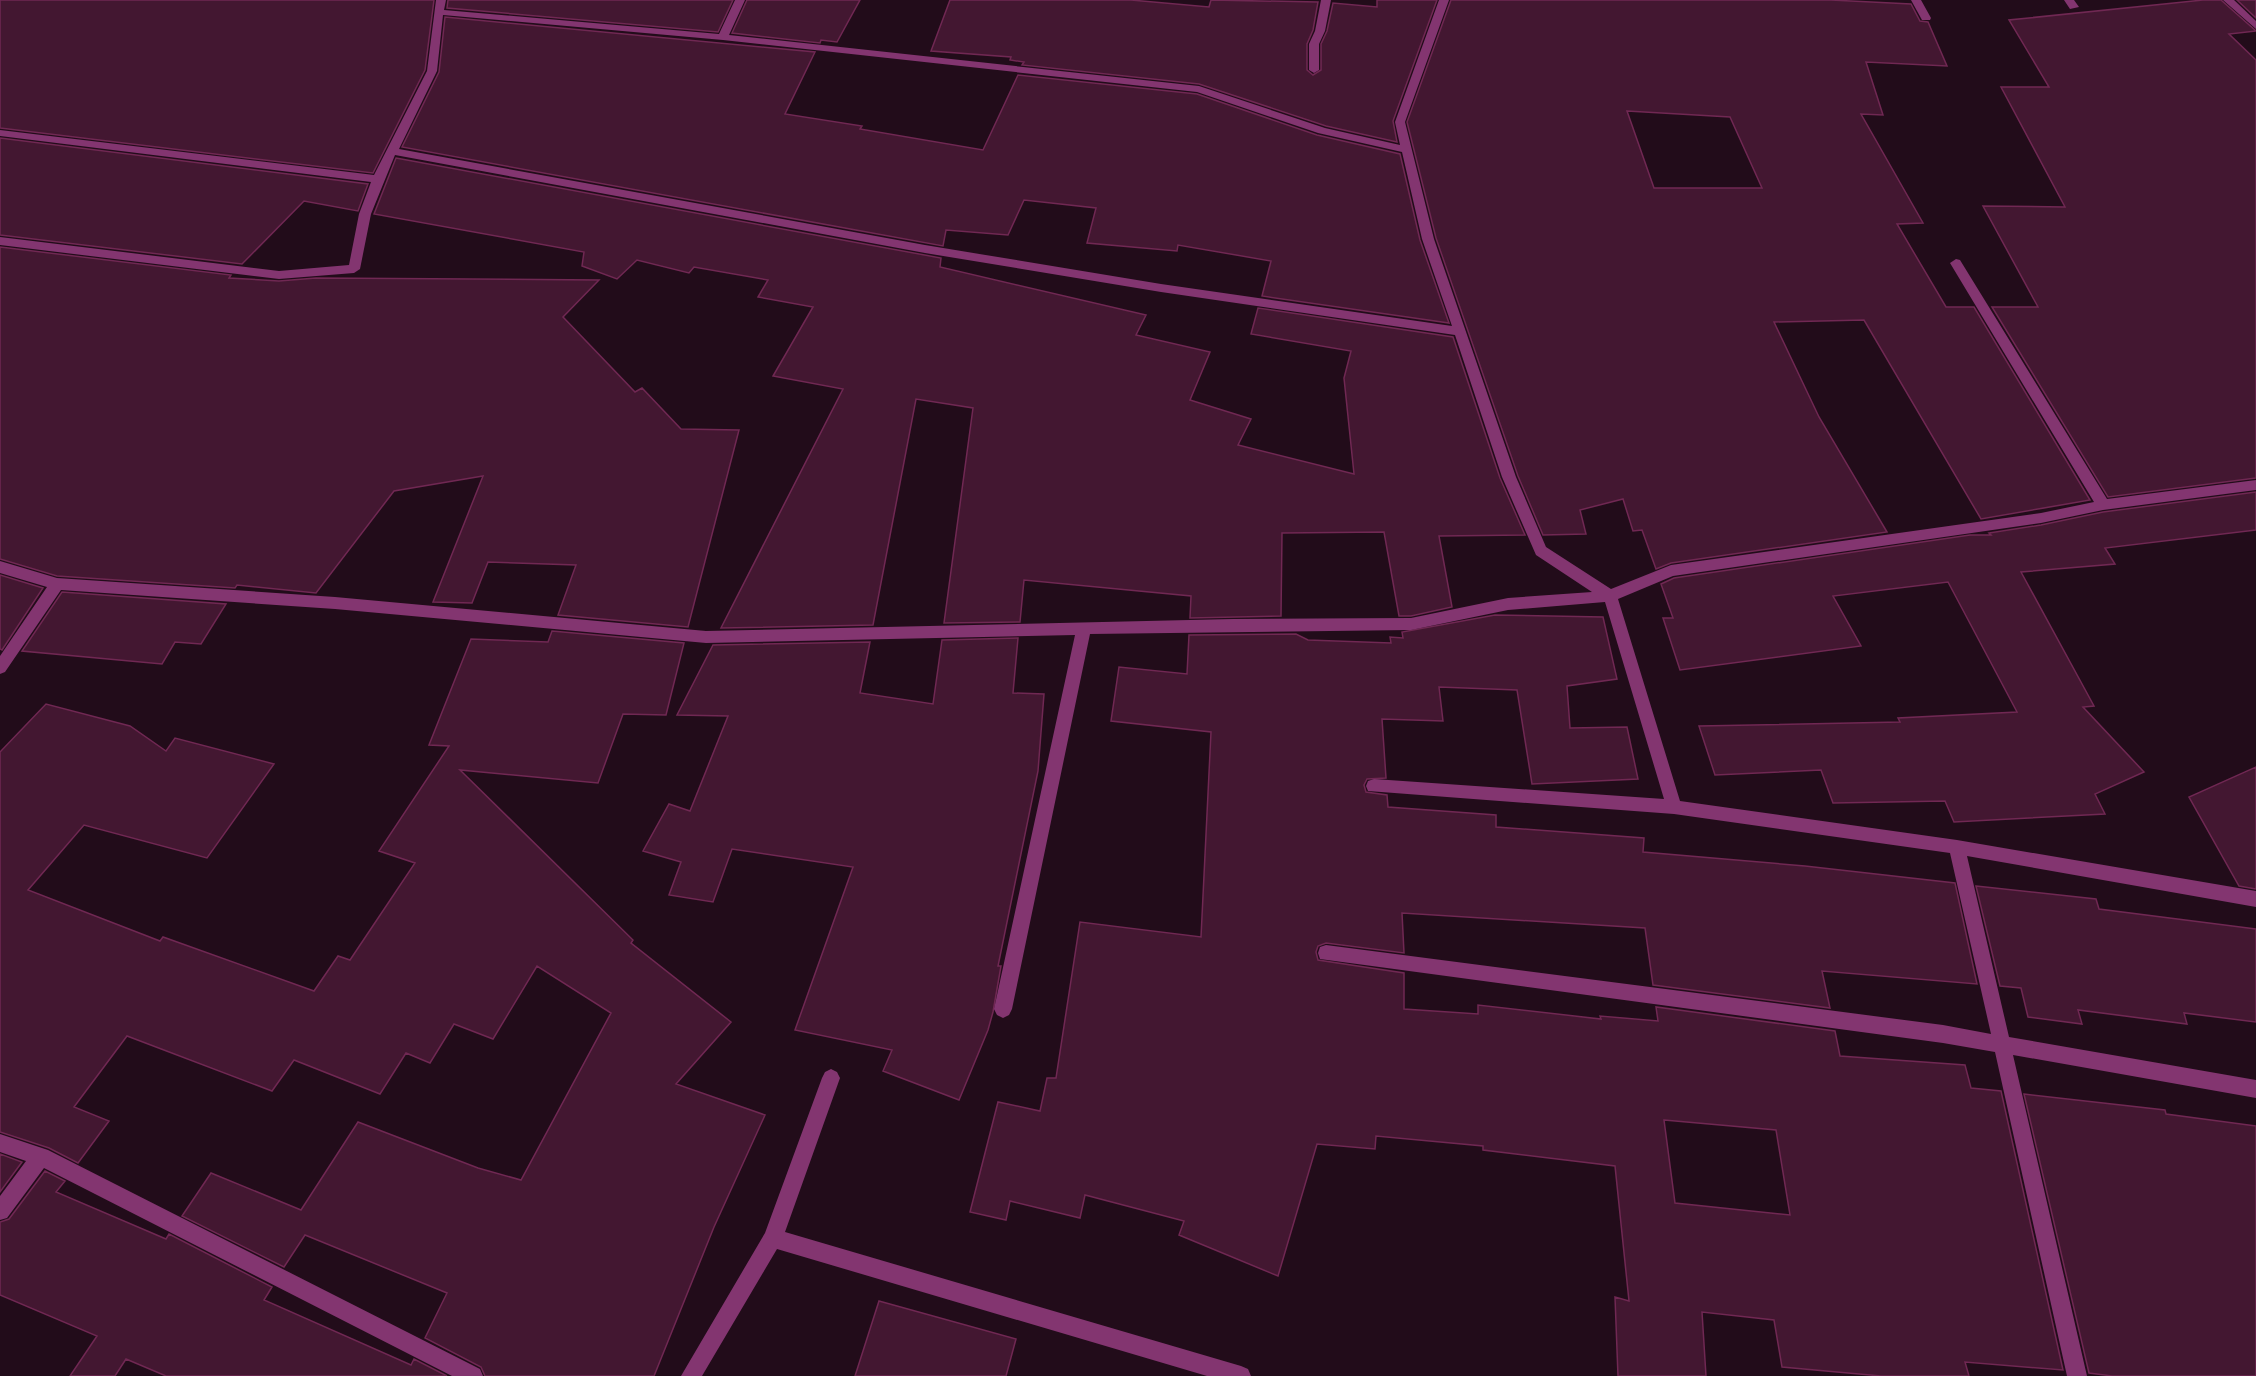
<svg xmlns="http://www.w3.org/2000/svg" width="2256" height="1376" font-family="Poppins,sans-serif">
	<rect width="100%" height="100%" fill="#220c1a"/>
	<path fill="#431731" stroke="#702853" stroke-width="1.5" fill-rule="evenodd" d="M 0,0 L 434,0 L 425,70 L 373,173 L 0,128 Z
		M 448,0 L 733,0 L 718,32 L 447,8 Z
		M 747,0 L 860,0 L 837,42 L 821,40 L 820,43 L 732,33 Z
		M 950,0 L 1131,0 L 1209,7 L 1211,0 L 1318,2 L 1313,30 L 1307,44 L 1307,70 L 1313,75 L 1321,70 L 1321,44 L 1327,31 L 1333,3 L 1377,7 L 1377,0 L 1437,0 L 1393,121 L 1397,142 L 1326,126 L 1199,84 L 1022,65 L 1024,62 L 1010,60 L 1011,57 L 931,51 Z
		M 1451,0 L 1831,0 L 1911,4 L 1920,21 L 1928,22 L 1947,66 L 1866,62 L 1883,115 L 1861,114 L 1923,223 L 1897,224 L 1946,307 L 1974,307 L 2090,500 L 1981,519 L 1864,320 L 1774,322 L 1819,417 L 1887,532 L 1671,563 L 1656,569 L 1642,530 L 1633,531 L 1623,499 L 1580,510 L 1586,534 L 1543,535 L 1518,476 L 1436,238 L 1407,122 ZM 1627,111 L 1730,117 L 1762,188 L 1654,188 Z
		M 2203,0 L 2221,0 L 2256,31 L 2229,34 L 2256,60 L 2256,478 L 2108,497 L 1992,307 L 2038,307 L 1983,206 L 2065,207 L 2001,87 L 2049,87 L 2009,20 Z
		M 2237,0 L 2256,0 L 2256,18 Z
		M 445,17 L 815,52 L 785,114 L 862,126 L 860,129 L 983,150 L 1018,75 L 1197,94 L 1317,135 L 1400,154 L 1420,240 L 1449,323 L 1262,296 L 1271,261 L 1178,245 L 1177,251 L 1087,243 L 1096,208 L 1024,200 L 1008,235 L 946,230 L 943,246 L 402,147 L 439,72 Z
		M 0,138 L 368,184 L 358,211 L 304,201 L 242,264 L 0,235 Z
		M 396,158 L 941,258 L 940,267 L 1146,315 L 1136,335 L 1210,352 L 1190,400 L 1251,419 L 1238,445 L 1354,474 L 1344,378 L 1351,351 L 1251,334 L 1258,308 L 1453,337 L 1500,478 L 1525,535 L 1439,536 L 1452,607 L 1411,616 L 1399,616 L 1384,532 L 1282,533 L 1281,616 L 1190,618 L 1191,596 L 1024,580 L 1020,622 L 944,623 L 973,408 L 916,399 L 873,625 L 721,628 L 843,389 L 773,376 L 813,307 L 758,297 L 768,280 L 694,267 L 689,273 L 637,260 L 617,279 L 582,266 L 584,252 L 374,214 Z
		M 0,247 L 231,275 L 229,278 L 279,281 L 316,278 L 599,280 L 563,317 L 635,392 L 642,388 L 681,429 L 739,430 L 688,627 L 558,615 L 576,565 L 488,562 L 472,603 L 433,602 L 483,476 L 394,491 L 316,593 L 237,585 L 235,588 L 57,576 L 0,559 Z
		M 2256,492 L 2256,530 L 2105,548 L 2115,564 L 2021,572 L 2094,706 L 2083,707 L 2144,772 L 2095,794 L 2105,814 L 1954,822 L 1945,801 L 1833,803 L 1821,770 L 1715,775 L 1699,726 L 1900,722 L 1898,718 L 2017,712 L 1948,582 L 1833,596 L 1861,646 L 1680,670 L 1663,618 L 1673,618 L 1661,584 L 1674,578 L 1970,535 L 1991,535 L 1989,533 L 2041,525 L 2103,512 Z
		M 0,575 L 43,588 L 2,650 L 0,649 Z
		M 62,592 L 226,604 L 201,644 L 175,642 L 162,664 L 22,651 Z
		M 1495,615 L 1603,617 L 1617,679 L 1567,686 L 1570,728 L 1627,727 L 1638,779 L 1532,784 L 1517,690 L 1439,687 L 1443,721 L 1382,719 L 1386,778 L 1367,779 L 1364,785 L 1366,792 L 1387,795 L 1388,807 L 1496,815 L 1496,827 L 1644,838 L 1643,852 L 1805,866 L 1955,883 L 1977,984 L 1822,971 L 1830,1008 L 1653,985 L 1645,928 L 1402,913 L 1404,953 L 1326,943 L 1318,946 L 1316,952 L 1318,960 L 1404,973 L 1404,1009 L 1478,1014 L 1478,1005 L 1601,1019 L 1600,1016 L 1658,1021 L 1656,1007 L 1835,1031 L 1840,1056 L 1965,1065 L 1971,1088 L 2001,1091 L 2063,1370 L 1965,1362 L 1969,1376 L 1881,1376 L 1782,1367 L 1774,1320 L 1702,1312 L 1706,1376 L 1618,1376 L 1615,1297 L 1629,1301 L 1615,1166 L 1483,1150 L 1483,1146 L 1376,1136 L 1375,1149 L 1317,1144 L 1278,1276 L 1179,1235 L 1184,1221 L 1085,1195 L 1080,1218 L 1010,1201 L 1006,1220 L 970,1212 L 998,1102 L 1040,1111 L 1047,1078 L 1056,1078 L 1080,922 L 1201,937 L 1211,732 L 1111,721 L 1119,667 L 1187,674 L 1189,635 L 1296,634 L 1308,640 L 1391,643 L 1390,637 L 1403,638 L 1402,632 ZM 1664,1120 L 1776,1130 L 1790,1215 L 1675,1203 Z
		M 552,631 L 684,643 L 666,715 L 623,714 L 598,783 L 460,770 L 633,940 L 631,943 L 731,1022 L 676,1084 L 765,1115 L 714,1227 L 654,1376 L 485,1376 L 481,1367 L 425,1338 L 447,1293 L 305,1235 L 284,1267 L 182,1216 L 211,1173 L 301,1210 L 358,1122 L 478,1168 L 521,1180 L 611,1013 L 537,966 L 493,1039 L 454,1024 L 430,1063 L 406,1053 L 380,1094 L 294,1060 L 272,1091 L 127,1036 L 74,1107 L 109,1121 L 78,1163 L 49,1148 L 0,1132 L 0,752 L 46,704 L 130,726 L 166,751 L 175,738 L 274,764 L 207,858 L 84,825 L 28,890 L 160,941 L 163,937 L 314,991 L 338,956 L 350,960 L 415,863 L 379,851 L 449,746 L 429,745 L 471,639 L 548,642 Z
		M 1018,638 L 1013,693 L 1044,694 L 1038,771 L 998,966 L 1001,966 L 993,1012 L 988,1030 L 959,1100 L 883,1071 L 892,1050 L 795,1030 L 853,867 L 732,849 L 713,902 L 669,895 L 681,862 L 643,851 L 669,804 L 690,811 L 728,716 L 677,715 L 713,645 L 870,642 L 860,693 L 933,704 L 942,640 Z
		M 2256,767 L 2256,889 L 2239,886 L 2189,797 Z
		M 1976,886 L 2096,899 L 2099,909 L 2256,929 L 2256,1022 L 2184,1013 L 2187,1024 L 2078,1010 L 2082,1024 L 2028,1017 L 2021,988 L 2000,986 Z
		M 2024,1094 L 2165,1110 L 2166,1114 L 2256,1126 L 2256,1376 L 2112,1376 L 2089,1373 Z
		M 0,1154 L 22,1162 L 0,1192 Z
		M 45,1171 L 65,1181 L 56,1192 L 166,1239 L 169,1234 L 272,1287 L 264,1300 L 411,1365 L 414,1359 L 447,1376 L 166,1376 L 126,1359 L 115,1376 L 70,1376 L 97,1336 L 0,1295 L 0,1222 L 9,1219 Z
		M 879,1301 L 1016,1339 L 1006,1376 L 855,1376 Z"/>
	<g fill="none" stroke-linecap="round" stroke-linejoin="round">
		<path fill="#833570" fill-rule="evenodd" d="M 436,0 L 446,0 L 444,10 L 719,34 L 735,0 L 745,0 L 729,35 L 1199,86 L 1325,128 L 1400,145 L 1395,122 L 1439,0 L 1449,0 L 1405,122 L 1434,239 L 1516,477 L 1546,547 L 1611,589 L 1671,565 L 2041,513 L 2094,502 L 1950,263 L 1956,259 L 1960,260 L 2107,499 L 2256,480 L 2256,490 L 2103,510 L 2041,523 L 1673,576 L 1618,599 L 1680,801 L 1957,840 L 2256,891 L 2256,907 L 1967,856 L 2009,1037 L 2256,1080 L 2256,1098 L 2013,1055 L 2087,1376 L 2067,1376 L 1995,1052 L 1943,1043 L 1320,959 L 1318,953 L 1320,947 L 1326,945 L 1943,1025 L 1991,1034 L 1950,853 L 1674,814 L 1368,791 L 1366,786 L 1368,781 L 1374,779 L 1664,799 L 1605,602 L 1508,610 L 1411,630 L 1090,634 L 1012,1009 L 1009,1015 L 1003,1018 L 997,1015 L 994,1009 L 1075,635 L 706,643 L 335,609 L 61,590 L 5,672 L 0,674 L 0,656 L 47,587 L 0,573 L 0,561 L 57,578 L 335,597 L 706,631 L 1233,619 L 1411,618 L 1508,598 L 1592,592 L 1536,555 L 1502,477 L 1455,335 L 1161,292 L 925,253 L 395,155 L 371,214 L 360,269 L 354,273 L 279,279 L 0,245 L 0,237 L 279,271 L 349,265 L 359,214 L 371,182 L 0,136 L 0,130 L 374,175 L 427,71 ZM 443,15 L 723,40 L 1197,92 L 1318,133 L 1402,152 L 1422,239 L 1452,326 L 1161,284 L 925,245 L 399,149 L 437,71 Z
			M 1321,0 L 1331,0 L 1325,31 L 1319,44 L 1319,70 L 1314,73 L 1309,70 L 1309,44 L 1315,31 Z
			M 1911,0 L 1921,0 L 1931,18 L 1930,20 L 1922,20 Z
			M 2064,0 L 2074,0 L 2079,7 L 2070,9 Z
			M 2223,0 L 2234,0 L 2256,21 L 2256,29 Z
			M 831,1069 L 837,1072 L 840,1078 L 785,1232 L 1241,1366 L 1248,1369 L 1251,1376 L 1207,1376 L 777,1249 L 702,1376 L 681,1376 L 765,1233 L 822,1078 L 825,1072 Z
			M 0,1134 L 48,1150 L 480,1369 L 483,1376 L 452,1376 L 44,1168 L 7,1218 L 0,1220 L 0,1196 L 26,1161 L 0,1152 Z"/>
	</g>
</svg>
